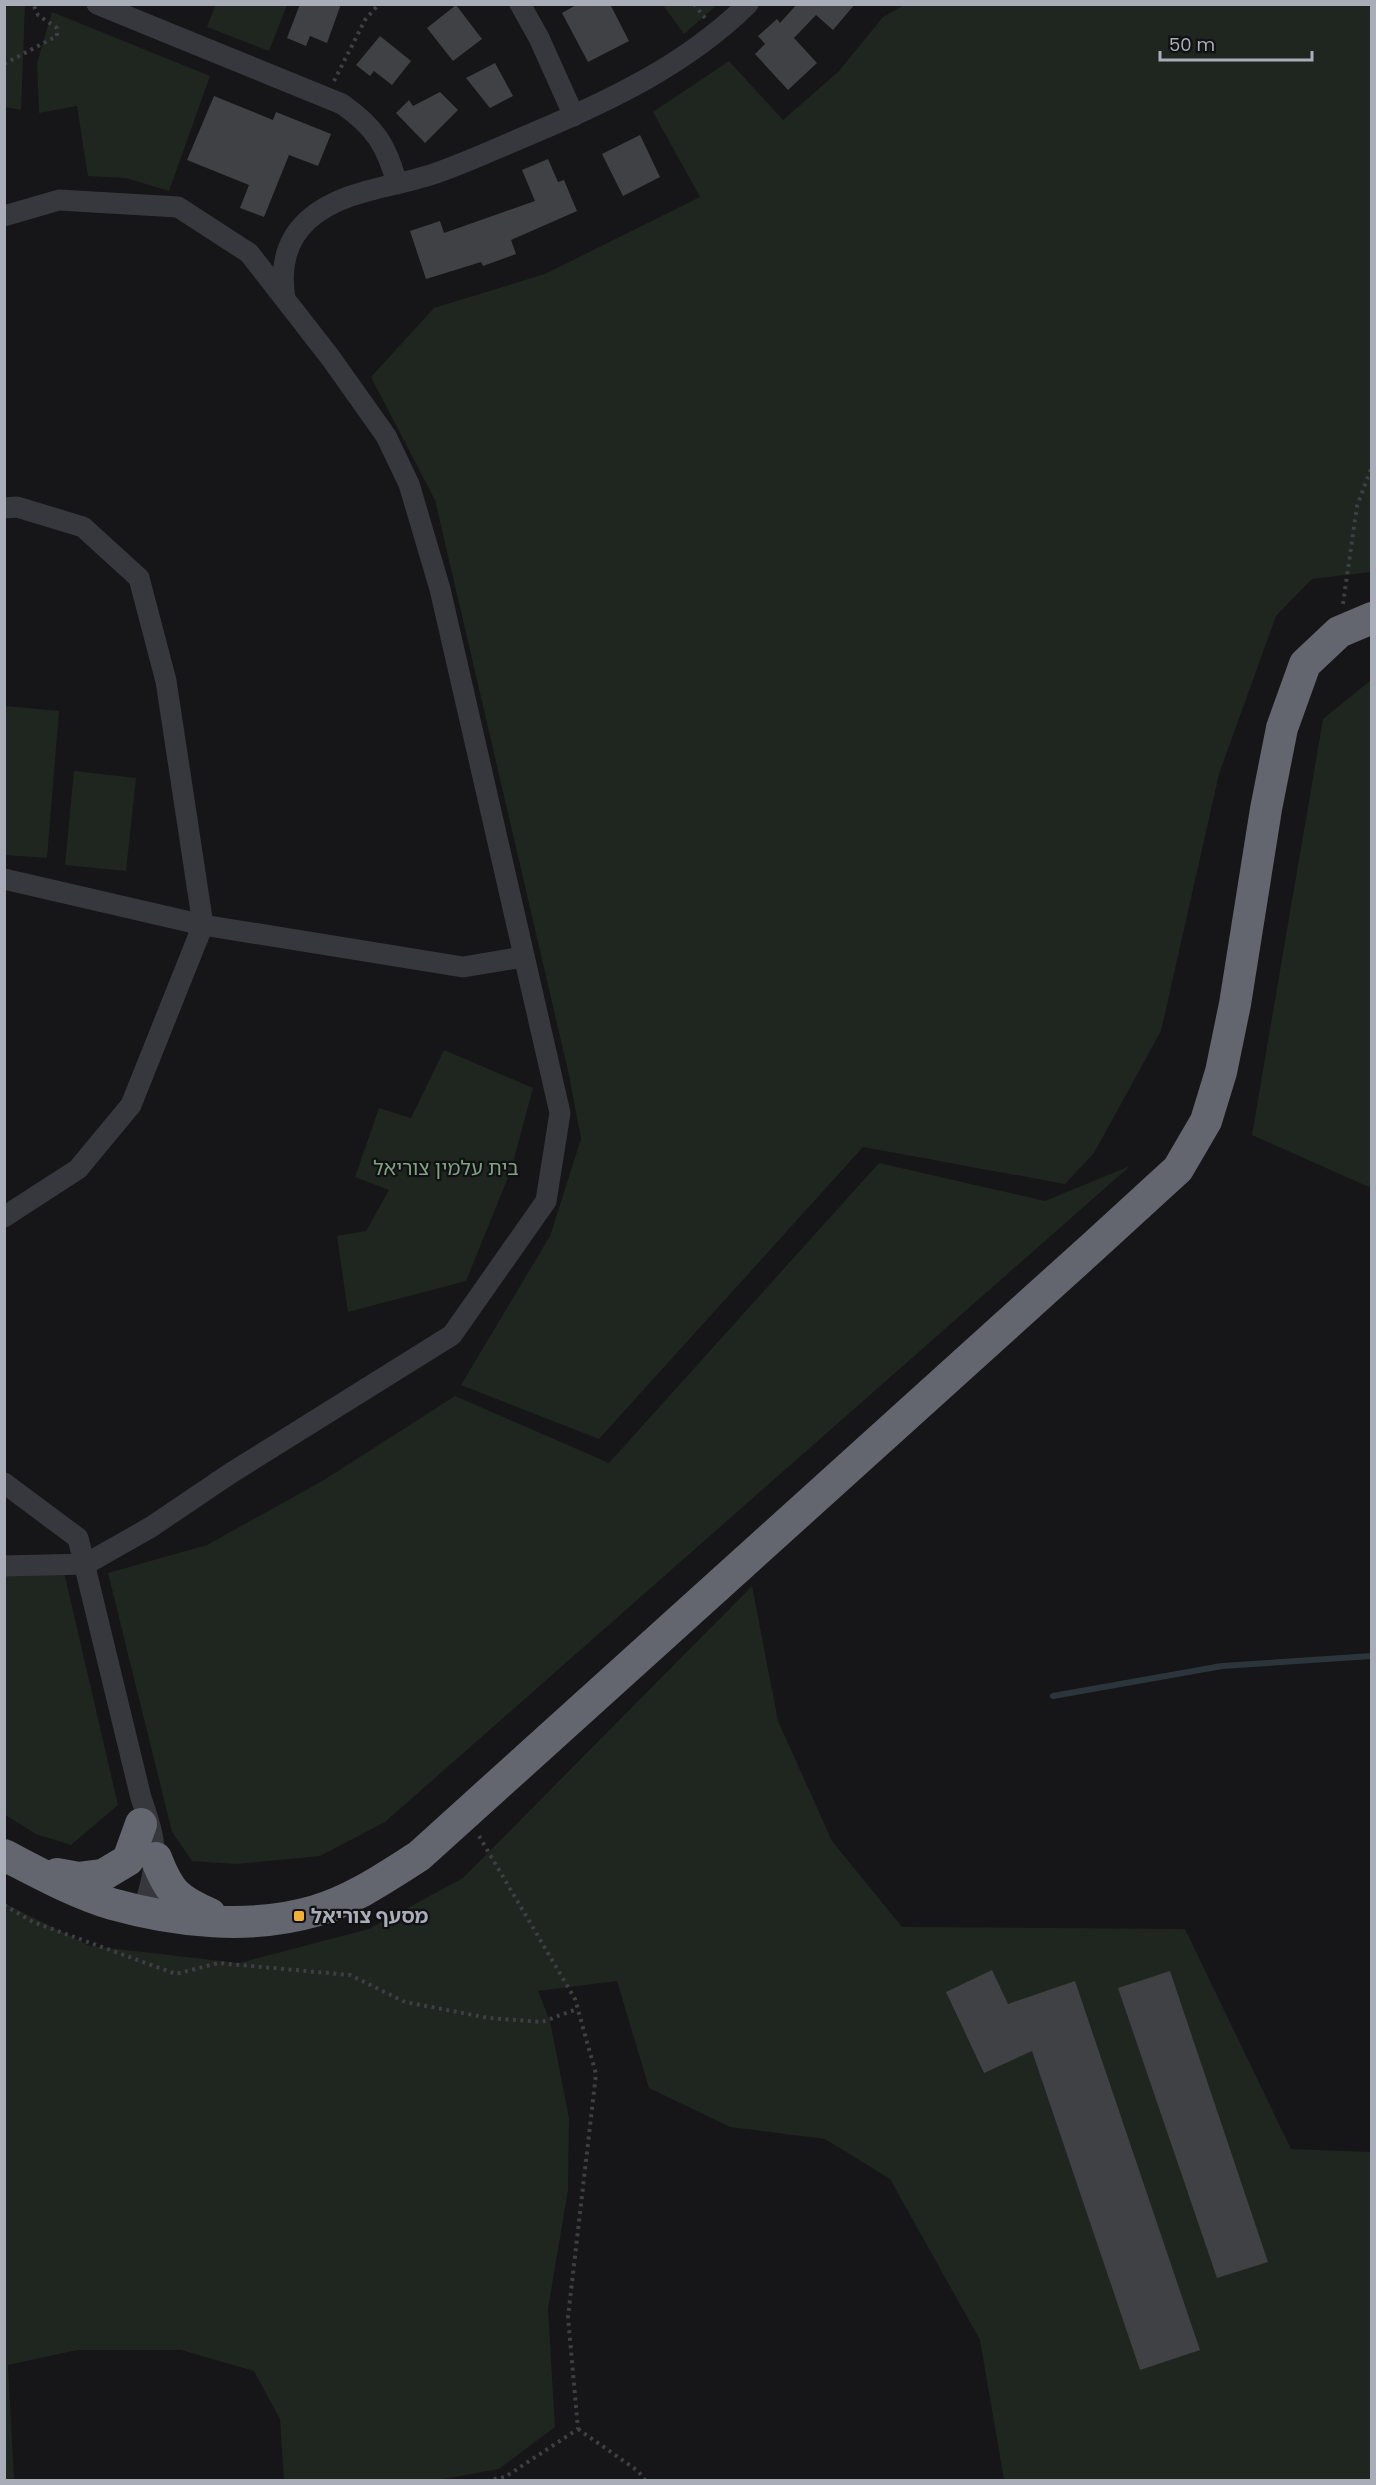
<svg xmlns="http://www.w3.org/2000/svg" width="1376" height="2485" font-family="Poppins,'Noto Sans Hebrew',sans-serif">
	<rect width="100%" height="100%" fill="#161618"/>
	<path fill="#1e261f" d="M 5,4 L 25,5 L 21,110 L 5,107 Z
		M 216,4 L 287,4 L 287,5 L 269,51 L 207,27 Z
		M 663,5 L 717,5 L 684,34 Z
		M 904,5 L 1371,5 L 1371,572 L 1312,579 L 1276,616 L 1219,774 L 1161,1031 L 1094,1153 L 1065,1184 L 863,1147 L 599,1439 L 461,1385 L 550,1236 L 581,1139 L 569,1075 L 435,500 L 371,377 L 434,308 L 545,274 L 700,197 L 653,112 L 729,61 L 783,120 L 839,71 L 883,17 Z
		M 52,12 L 210,76 L 169,191 L 126,178 L 88,176 L 77,106 L 39,113 L 37,63 Z
		M 1371,680 L 1371,1188 L 1252,1135 L 1323,719 Z
		M 4,706 L 59,711 L 47,858 L 5,855 Z
		M 74,771 L 136,778 L 126,871 L 65,865 Z
		M 444,1050 L 533,1088 L 511,1170 L 466,1281 L 348,1312 L 337,1236 L 366,1231 L 389,1190 L 355,1177 L 379,1108 L 411,1118 Z
		M 879,1163 L 1045,1201 L 1130,1166 L 385,1822 L 320,1856 L 236,1864 L 192,1861 L 172,1832 L 108,1573 L 207,1545 L 324,1480 L 455,1396 L 609,1463 Z
		M 64,1572 L 118,1805 L 71,1845 L 36,1834 L 5,1815 L 4,1575 Z
		M 752,1586 L 778,1721 L 832,1841 L 902,1927 L 1185,1929 L 1291,2149 L 1371,2152 L 1371,2480 L 1004,2480 L 980,2340 L 890,2179 L 825,2139 L 730,2127 L 649,2088 L 617,1981 L 538,1991 L 550,2021 L 569,2118 L 568,2190 L 548,2309 L 555,2427 L 499,2469 L 438,2480 L 284,2480 L 280,2419 L 254,2371 L 181,2350 L 77,2350 L 8,2365 L 14,2480 L 5,2480 L 4,1903 L 90,1946 L 239,1963 L 369,1929 L 463,1878 Z"/>
	<g fill="none" stroke-linecap="round" stroke-linejoin="round">
		<path stroke="#2c353c" stroke-width="6" d="M 1053,1696 L 1222,1666 L 1372,1656"/>
	</g>
	<path fill="#404145" d="M 300,4 L 341,4 L 327,43 L 310,36 L 306,46 L 287,38 Z
		M 578,4 L 610,4 L 629,41 L 588,62 L 562,13 Z
		M 797,4 L 855,4 L 833,30 L 816,15 L 794,38 L 817,63 L 788,90 L 755,54 L 765,44 L 758,36 L 777,19 L 780,23 Z
		M 456,5 L 482,39 L 453,61 L 427,28 Z
		M 380,36 L 411,61 L 392,85 L 374,71 L 370,76 L 356,65 Z
		M 495,63 L 513,96 L 490,108 L 466,78 Z
		M 440,92 L 458,110 L 425,143 L 396,113 L 409,100 L 413,106 Z
		M 214,96 L 273,120 L 276,112 L 331,134 L 318,166 L 289,155 L 264,217 L 240,208 L 249,185 L 187,160 Z
		M 640,135 L 660,177 L 623,196 L 602,154 Z
		M 548,159 L 558,182 L 564,180 L 577,211 L 511,240 L 516,254 L 483,266 L 481,262 L 426,279 L 410,231 L 440,221 L 444,233 L 535,201 L 522,170 Z
		M 992,1970 L 1008,2004 L 1075,1981 L 1200,2350 L 1140,2370 L 1032,2051 L 984,2073 L 946,1992 Z
		M 1170,1971 L 1268,2262 L 1217,2278 L 1118,1988 Z"/>
	<g fill="none" stroke-linecap="round" stroke-linejoin="round">
		<path stroke="#3d3f44" stroke-width="4" stroke-dasharray="3 4.5" stroke-linecap="butt" d="M 694,4 L 705,18
			M 4,64 L 57,36 L 57,28 L 38,15 L 33,4
			M 334,81 L 365,20 L 379,4
			M 1343,604 L 1357,506 L 1372,466
			M 479,1836 L 575,1999 L 596,2074 L 568,2317 L 578,2429 L 505,2477 L 489,2480
			M 4,1905 L 33,1922 L 176,1974 L 218,1963 L 350,1975 L 405,2002 L 489,2018 L 542,2022 L 577,2009
			M 578,2429 L 638,2471 L 645,2480"/>
		<path stroke="#37383d" stroke-width="21" d="M 97,4 L 342,104 C 375,127 387,146 397,184
			M 520,4 L 539,38 L 574,116
			M 4,216 L 59,200 L 178,207 L 249,253 L 330,357 L 386,436 L 409,484 L 440,589 L 560,1113 L 546,1201 L 452,1335 L 231,1473 L 151,1527 L 86,1564 L 4,1566
			M 285,299 C 280,269 285,241 308,220 C 344,188 396,188 439,172 C 470,161 500,147 531,134 C 609,101 686,65 748,4
			M 4,508 L 17,507 L 83,527 L 139,578 L 166,681 L 203,925 L 131,1105 L 78,1169 L 4,1217
			M 4,879 L 203,925 L 463,967 L 523,957
			M 4,1483 L 78,1538 L 141,1798 C 158,1846 159,1862 143,1911"/>
		<path stroke="#63666e" stroke-width="32" d="M 4,1855 C 39,1873 75,1893 112,1904 C 176,1922 250,1930 315,1911 C 353,1900 386,1877 419,1856 L 1095,1245 L 1178,1169 L 1206,1121 L 1221,1072 L 1235,1004 L 1266,809 L 1282,728 L 1305,664 L 1339,632 L 1372,618
			M 156,1858 C 169,1892 177,1900 210,1914
			M 57,1874 L 79,1878 L 103,1875 L 128,1860 L 141,1824"/>
	</g>
	<rect fill="#f2b134" stroke="#111113" stroke-width="2" x="293" y="1910" width="12" height="12" rx="3"/>
	<g text-anchor="middle" dominant-baseline="central" stroke-width="4.5" stroke-linejoin="round" paint-order="stroke">
		<g font-size="20" fill="#7fa381" stroke="#111113">
			<text x="446" y="1168">בית עלמין צוריאל</text>
		</g>
		<g font-size="20" font-weight="bold" fill="#a8adb8" stroke="#111113" text-anchor="start">
			<text x="311" y="1916">מסעף צוריאל</text>
		</g>
	</g>
	<rect width="1376" height="2485" fill="none" stroke="#a8adb8" stroke-width="12"/>
	<path d="M1160 51v9h152v-9" fill="none" stroke="#a8adb8" stroke-width="3"/>
	<text x="1169" y="51" font-size="18" fill="#a8adb8" stroke="#111113" stroke-width="4.5" paint-order="stroke">50 m</text>
</svg>
